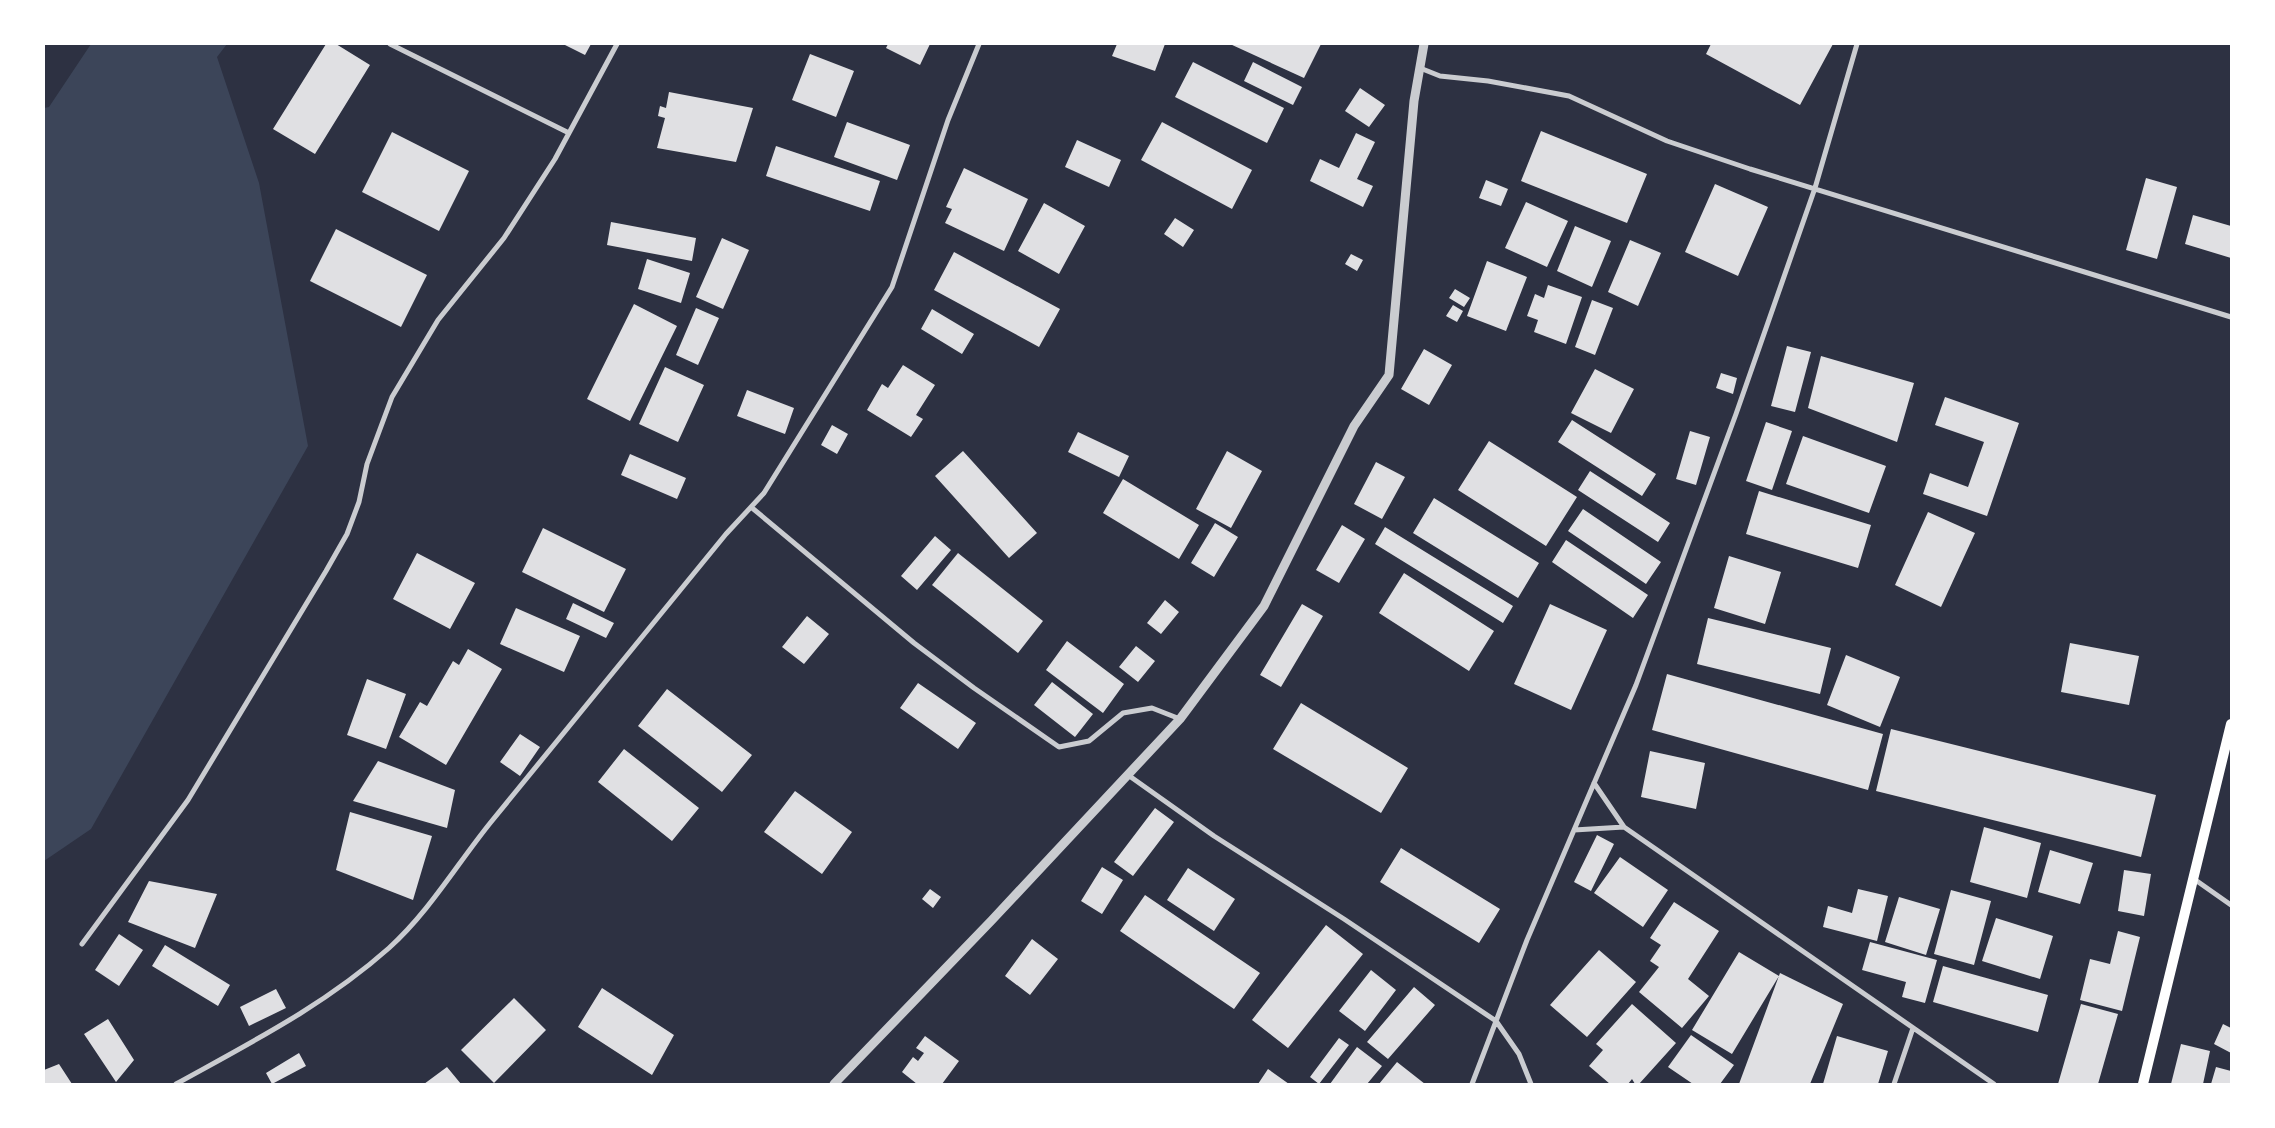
<svg xmlns="http://www.w3.org/2000/svg" width="2275" height="1128" font-family="'Asap Condensed',sans-serif">
	<rect width="100%" height="100%" fill="#2d3142"/>
	<path fill="#3c4559" d="M 91,44 L 227,44 L 217,57 L 259,183 L 308,446 L 91,829 L 44,861 L 44,108 L 49,107 Z"/>
	<path fill="#e0e0e3" d="M 326,44 L 336,44 L 370,65 L 315,154 L 273,129 Z
		M 563,44 L 591,44 L 585,55 Z
		M 888,44 L 930,44 L 920,65 L 886,48 Z
		M 1117,44 L 1165,44 L 1155,71 L 1112,56 Z
		M 1230,44 L 1321,44 L 1304,78 Z
		M 1711,44 L 1833,44 L 1800,105 L 1706,54 Z
		M 810,54 L 854,71 L 836,117 L 792,100 Z
		M 1193,62 L 1284,108 L 1267,143 L 1175,97 Z
		M 1253,62 L 1302,87 L 1293,105 L 1244,81 Z
		M 1360,88 L 1385,105 L 1369,127 L 1345,111 Z
		M 669,92 L 753,108 L 736,162 L 657,148 L 665,118 L 658,116 L 660,106 L 666,108 Z
		M 847,122 L 910,145 L 897,180 L 834,157 Z
		M 1162,122 L 1252,170 L 1232,209 L 1141,160 Z
		M 1541,131 L 1647,174 L 1627,223 L 1521,181 Z
		M 392,132 L 469,171 L 439,231 L 362,192 Z
		M 1356,133 L 1375,142 L 1357,179 L 1373,186 L 1363,207 L 1310,181 L 1320,159 L 1339,168 Z
		M 1077,140 L 1121,160 L 1109,187 L 1065,167 Z
		M 776,146 L 880,181 L 870,211 L 766,176 Z
		M 964,168 L 1028,199 L 1004,251 L 945,223 L 952,209 L 946,207 Z
		M 2146,178 L 2177,187 L 2157,259 L 2126,250 Z
		M 1486,180 L 1508,189 L 1501,206 L 1479,198 Z
		M 1715,184 L 1768,207 L 1738,276 L 1685,252 Z
		M 1526,202 L 1568,221 L 1547,267 L 1505,248 Z
		M 1044,203 L 1085,226 L 1059,274 L 1018,251 Z
		M 2193,215 L 2231,226 L 2231,258 L 2185,244 Z
		M 1175,218 L 1194,230 L 1183,247 L 1164,234 Z
		M 611,222 L 696,238 L 692,261 L 607,245 Z
		M 1575,226 L 1611,241 L 1592,287 L 1557,271 Z
		M 336,229 L 427,275 L 401,327 L 310,281 Z
		M 722,238 L 749,250 L 723,309 L 696,297 Z
		M 1630,240 L 1661,253 L 1638,306 L 1608,292 Z
		M 954,252 L 1060,309 L 1039,347 L 934,290 Z
		M 1351,254 L 1363,260 L 1357,271 L 1345,264 Z
		M 647,259 L 690,273 L 681,303 L 638,289 Z
		M 1487,261 L 1527,277 L 1506,331 L 1467,316 Z
		M 1548,285 L 1582,297 L 1566,344 L 1534,332 L 1538,320 L 1527,316 L 1535,294 L 1544,298 Z
		M 1455,289 L 1470,298 L 1464,307 L 1449,298 Z
		M 1592,300 L 1613,308 L 1595,355 L 1575,347 Z
		M 634,304 L 677,326 L 630,421 L 587,399 Z
		M 1453,305 L 1463,311 L 1457,322 L 1446,316 Z
		M 696,308 L 719,318 L 698,365 L 676,355 Z
		M 932,309 L 974,334 L 962,354 L 921,329 Z
		M 1787,346 L 1811,352 L 1795,412 L 1771,406 Z
		M 1424,349 L 1452,365 L 1429,405 L 1401,389 Z
		M 1821,356 L 1914,383 L 1897,442 L 1808,408 Z
		M 903,365 L 935,385 L 916,415 L 923,419 L 911,437 L 867,410 L 882,384 L 888,388 Z
		M 665,367 L 704,385 L 678,442 L 639,424 Z
		M 1595,369 L 1634,389 L 1611,433 L 1571,413 Z
		M 1721,373 L 1737,378 L 1733,394 L 1716,388 Z
		M 747,390 L 794,408 L 785,434 L 737,416 Z
		M 1945,397 L 2019,423 L 1987,516 L 1923,494 L 1930,473 L 1968,487 L 1984,442 L 1935,425 Z
		M 1572,420 L 1656,474 L 1642,496 L 1558,442 Z
		M 1766,422 L 1792,431 L 1772,490 L 1746,481 Z
		M 832,425 L 848,434 L 837,454 L 821,445 Z
		M 1690,431 L 1710,437 L 1696,485 L 1676,479 Z
		M 1078,432 L 1129,456 L 1119,477 L 1068,452 Z
		M 1803,436 L 1886,466 L 1869,513 L 1786,484 Z
		M 1489,441 L 1577,497 L 1546,546 L 1458,490 Z
		M 963,451 L 1037,533 L 1009,558 L 935,476 Z
		M 1227,451 L 1262,471 L 1231,528 L 1196,509 Z
		M 630,454 L 686,478 L 677,499 L 621,475 Z
		M 1376,462 L 1405,477 L 1382,519 L 1354,504 Z
		M 1590,471 L 1670,523 L 1658,542 L 1578,490 Z
		M 1123,479 L 1199,525 L 1179,559 L 1103,513 Z
		M 1759,491 L 1871,525 L 1858,568 L 1746,534 Z
		M 1434,498 L 1539,563 L 1518,598 L 1413,533 Z
		M 1583,509 L 1661,562 L 1646,584 L 1568,531 Z
		M 1928,512 L 1975,533 L 1941,607 L 1895,585 Z
		M 1215,523 L 1238,537 L 1214,577 L 1191,563 Z
		M 1342,525 L 1365,539 L 1339,583 L 1316,570 Z
		M 1385,527 L 1513,606 L 1503,623 L 1375,544 Z
		M 543,528 L 626,569 L 604,612 L 522,572 Z
		M 935,536 L 951,550 L 917,590 L 901,576 Z
		M 1566,540 L 1648,595 L 1633,618 L 1552,562 Z
		M 417,553 L 475,583 L 450,629 L 393,599 Z
		M 958,553 L 1043,621 L 1018,653 L 932,585 Z
		M 1729,556 L 1781,572 L 1765,624 L 1714,608 Z
		M 1404,573 L 1494,631 L 1469,671 L 1379,613 Z
		M 1165,600 L 1179,612 L 1161,634 L 1147,623 Z
		M 573,603 L 614,623 L 606,638 L 566,619 Z
		M 1302,604 L 1323,616 L 1281,687 L 1260,675 Z
		M 1550,604 L 1607,630 L 1571,710 L 1514,684 Z
		M 516,608 L 580,636 L 564,672 L 500,644 Z
		M 807,616 L 829,634 L 804,664 L 782,647 Z
		M 1708,618 L 1831,648 L 1820,694 L 1697,664 Z
		M 1067,641 L 1124,684 L 1103,713 L 1046,670 Z
		M 2070,643 L 2139,656 L 2129,705 L 2061,692 Z
		M 1136,646 L 1155,661 L 1138,682 L 1119,667 Z
		M 468,649 L 502,669 L 446,765 L 399,737 L 420,702 L 427,706 L 453,661 L 459,665 Z
		M 1846,655 L 1900,677 L 1880,727 L 1827,705 Z
		M 1667,674 L 1883,734 L 1868,790 L 1652,730 Z
		M 367,679 L 406,694 L 386,749 L 347,735 Z
		M 1052,682 L 1093,714 L 1075,737 L 1034,705 Z
		M 918,683 L 976,723 L 958,749 L 900,708 Z
		M 667,689 L 752,755 L 722,792 L 638,726 Z
		M 1301,703 L 1408,768 L 1381,813 L 1273,749 Z
		M 1891,729 L 2156,795 L 2141,857 L 1876,791 Z
		M 520,734 L 540,747 L 520,776 L 500,762 Z
		M 624,749 L 699,808 L 672,841 L 598,782 Z
		M 1650,751 L 1705,763 L 1696,809 L 1641,797 Z
		M 378,761 L 455,790 L 447,828 L 353,801 Z
		M 795,791 L 852,832 L 822,874 L 764,832 Z
		M 1155,808 L 1174,822 L 1133,876 L 1114,862 Z
		M 350,812 L 432,836 L 413,900 L 336,870 Z
		M 1984,827 L 2041,843 L 2027,898 L 1970,882 Z
		M 1597,835 L 1614,844 L 1591,891 L 1574,882 Z
		M 1401,848 L 1500,909 L 1479,943 L 1380,882 Z
		M 2050,850 L 2093,863 L 2080,904 L 2038,892 Z
		M 1620,857 L 1668,890 L 1643,927 L 1594,893 Z
		M 1102,867 L 1123,880 L 1102,914 L 1081,901 Z
		M 1188,868 L 1235,899 L 1214,931 L 1167,900 Z
		M 2124,870 L 2151,874 L 2144,916 L 2118,911 Z
		M 149,881 L 217,894 L 195,948 L 128,922 Z
		M 930,889 L 941,897 L 933,908 L 922,899 Z
		M 1858,889 L 1888,896 L 1877,941 L 1823,927 L 1828,906 L 1852,913 Z
		M 1951,890 L 1991,901 L 1974,965 L 1934,954 Z
		M 1145,895 L 1260,973 L 1234,1009 L 1120,931 Z
		M 1899,897 L 1940,909 L 1926,955 L 1885,942 Z
		M 1674,902 L 1719,931 L 1688,979 L 1709,996 L 1682,1028 L 1639,992 L 1659,967 L 1650,961 L 1661,945 L 1650,938 Z
		M 1996,918 L 2053,936 L 2040,979 L 1982,961 Z
		M 1326,925 L 1363,954 L 1288,1048 L 1252,1020 Z
		M 2118,931 L 2140,937 L 2122,1011 L 2080,1000 L 2090,959 L 2110,964 Z
		M 119,934 L 143,950 L 119,986 L 95,970 Z
		M 1032,939 L 1058,959 L 1030,995 L 1005,976 Z
		M 1870,942 L 1937,960 L 1925,1003 L 1902,997 L 1906,982 L 1862,970 Z
		M 165,945 L 230,985 L 218,1006 L 152,966 Z
		M 1599,950 L 1636,982 L 1587,1037 L 1550,1005 Z
		M 1739,952 L 1779,976 L 1732,1054 L 1692,1030 Z
		M 1943,966 L 2048,995 L 2038,1032 L 1933,1002 Z
		M 1371,970 L 1396,990 L 1365,1031 L 1339,1011 Z
		M 1780,973 L 1843,1004 L 1810,1084 L 1739,1084 Z
		M 1414,987 L 1435,1005 L 1388,1059 L 1367,1042 Z
		M 602,988 L 674,1035 L 652,1075 L 578,1027 Z
		M 276,989 L 286,1008 L 249,1026 L 240,1007 Z
		M 514,998 L 546,1030 L 494,1083 L 461,1050 Z
		M 1632,1004 L 1676,1043 L 1639,1084 L 1635,1084 L 1632,1079 L 1628,1084 L 1610,1084 L 1589,1066 L 1603,1050 L 1596,1044 Z
		M 2081,1004 L 2118,1014 L 2098,1084 L 2058,1084 Z
		M 108,1019 L 134,1060 L 116,1082 L 84,1034 Z
		M 2223,1024 L 2231,1028 L 2231,1053 L 2214,1044 Z
		M 1691,1035 L 1734,1065 L 1720,1084 L 1693,1084 L 1668,1067 Z
		M 925,1036 L 959,1061 L 942,1084 L 917,1084 L 902,1072 L 913,1057 L 918,1061 L 924,1053 L 916,1048 Z
		M 1837,1036 L 1888,1051 L 1878,1084 L 1823,1084 Z
		M 1339,1038 L 1349,1045 L 1319,1084 L 1310,1077 Z
		M 2181,1044 L 2210,1051 L 2203,1084 L 2171,1084 Z
		M 1357,1047 L 1382,1066 L 1367,1084 L 1330,1084 Z
		M 299,1053 L 306,1066 L 272,1084 L 266,1073 Z
		M 1397,1062 L 1425,1084 L 1379,1084 Z
		M 59,1064 L 72,1084 L 44,1084 L 44,1070 Z
		M 447,1067 L 461,1084 L 424,1084 Z
		M 2216,1067 L 2231,1071 L 2231,1084 L 2211,1084 Z
		M 1268,1069 L 1289,1084 L 1258,1084 Z"/>
	<g fill="none" stroke-linecap="round" stroke-linejoin="round">
		<path stroke="#caccd0" stroke-width="5" d="M 390,44 L 569,133
			M 1420,68 L 1440,76 L 1488,81 L 1569,96 L 1667,141 L 1750,169 L 2231,317
			M 751,507 L 914,643 L 974,688 L 1059,747 L 1089,741 L 1123,713 L 1152,708 L 1180,719
			M 1128,775 L 1214,836 L 1344,919 L 1496,1021 L 1519,1054 L 1531,1084
			M 1594,783 L 1624,827 L 1994,1084
			M 1574,830 L 1624,827
			M 2194,879 L 2231,905
			M 82,944 L 188,800 L 326,571 L 347,534 L 359,502 L 367,464 L 392,397 L 438,320 L 504,238 L 555,159 L 617,44
			M 176,1084 C 250,1043 325,1005 389,948 C 429,912 457,864 491,822 C 569,726 648,630 726,534 L 764,493 L 892,287 L 948,120 L 979,44
			M 1472,1084 L 1527,940 L 1636,685 L 1736,414 L 1815,188 L 1857,44
			M 1894,1084 L 1913,1028"/>
		<path stroke="#caccd0" stroke-width="9" d="M 834,1084 L 992,920 L 1180,719 L 1264,606 L 1354,426 L 1389,375 L 1414,101 L 1424,44"/>
		<path stroke="#fff" stroke-width="10" d="M 2143,1084 L 2231,724"/>
	</g>
	<rect width="2275" height="1128" fill="none" stroke="#ffffff" stroke-width="90"/>
</svg>
